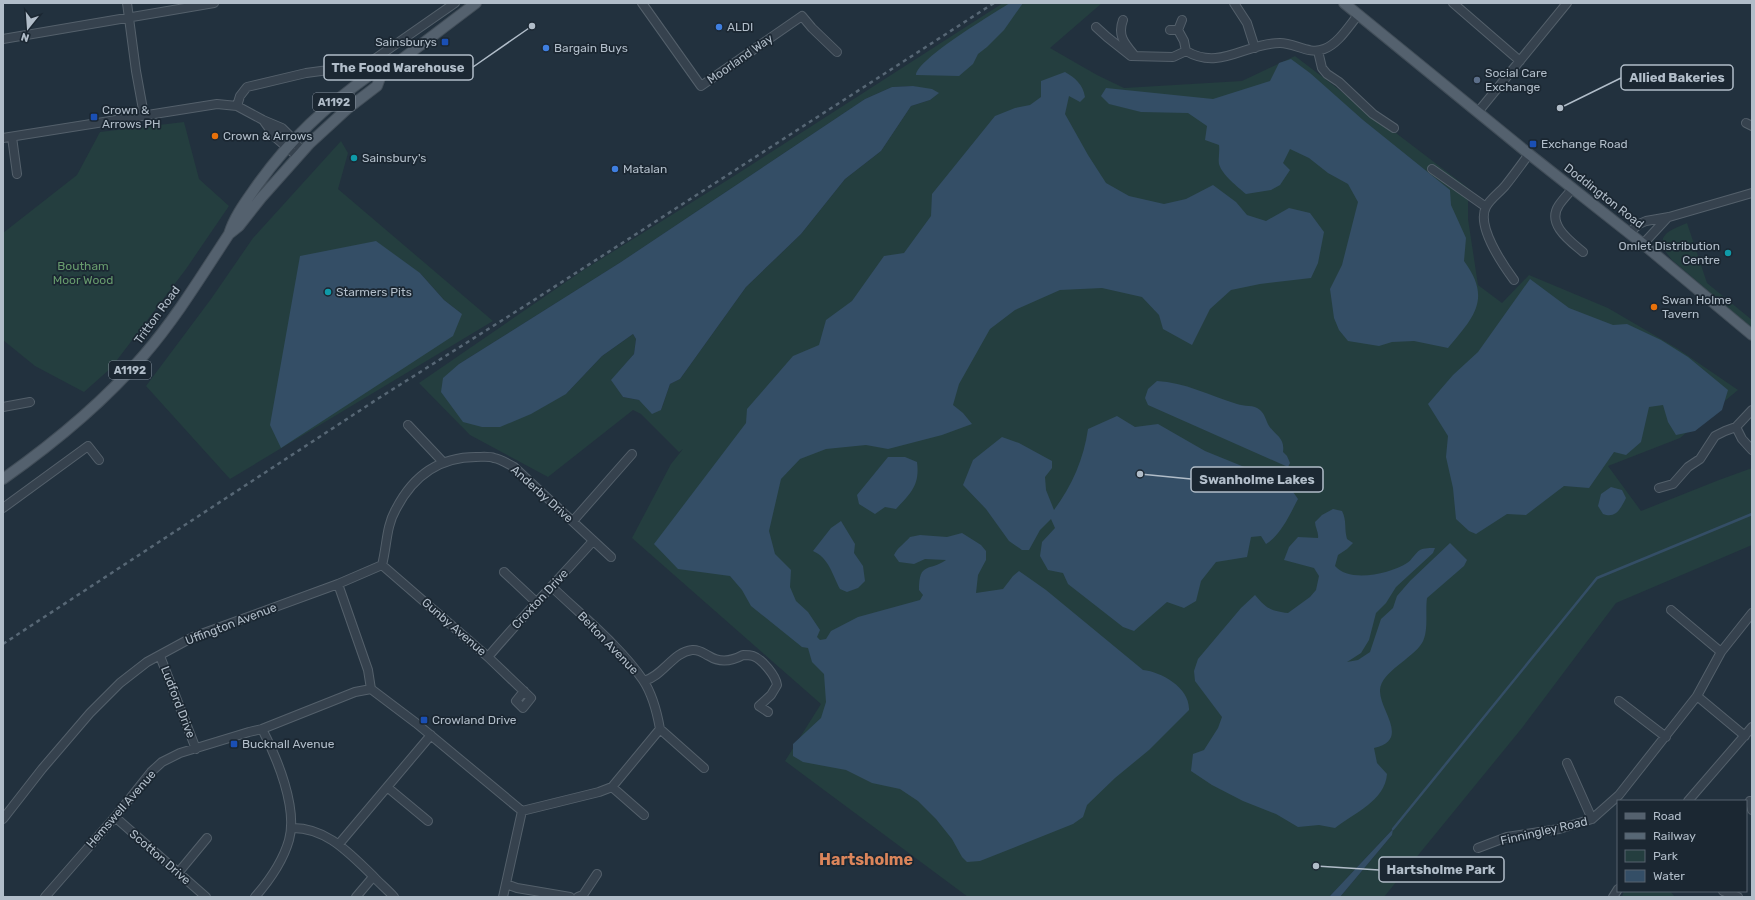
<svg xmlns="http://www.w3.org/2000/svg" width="1755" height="900" font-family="Rubik,sans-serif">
	<rect width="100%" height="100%" fill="#22313e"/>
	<path fill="#243e3f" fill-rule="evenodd" d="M 1003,3 L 1102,3 L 1050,48 L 1097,75 L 1124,88 L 1242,81 L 1295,56 L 1468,188 L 1468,219 L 1478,285 L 1502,303 L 1529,275 L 1608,308 L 1678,349 L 1738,390 L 1680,438 L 1608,466 L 1641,511 L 1719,480 L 1752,468 L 1752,545 L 1616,603 L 1522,728 L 1384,897 L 1340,897 L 1392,835 L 1392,830 L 1329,897 L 968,897 L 785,761 L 821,704 L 632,538 L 671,464 L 683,449 L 679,452 L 641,414 L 633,410 L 548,477 L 470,435 L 419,383 L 582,271 L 734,176 ZM 913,86 L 938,93 L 930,100 L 911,106 L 881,151 L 845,179 L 801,234 L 746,287 L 680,379 L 670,384 L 661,410 L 639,400 L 623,397 L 612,380 L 634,354 L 636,339 L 633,334 L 602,356 L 566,394 L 459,364 L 621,262 L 865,99 L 892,87 Z
		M 184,122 L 199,179 L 229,206 L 186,269 L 111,368 L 84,392 L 35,366 L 3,340 L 3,233 L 77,175 L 100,132 Z
		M 341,141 L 348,153 L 338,189 L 493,321 L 230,479 L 146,386 L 211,299 L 253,238 ZM 300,256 L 420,273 L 444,300 L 462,314 Z
		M 1687,223 L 1707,283 L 1752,320 L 1752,328 L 1672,260 C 1653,237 1665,232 1687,223 Z
		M 1624,891 L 1670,891 L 1675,897 L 1622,897 Z"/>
	<path fill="#344e66" d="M 1010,3 L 1023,3 L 1004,30 L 987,47 L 978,54 L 973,64 L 959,76 L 916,75 C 917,59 994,13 1010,3 Z
		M 1291,59 L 1310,73 L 1363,120 L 1450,190 L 1451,205 L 1466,238 L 1464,261 C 1492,299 1474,317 1448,348 L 1414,341 L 1392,342 L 1379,346 L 1348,341 L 1339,330 L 1334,318 L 1330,289 L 1342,265 L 1358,202 L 1348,184 L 1328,173 L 1309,158 L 1290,149 L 1283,163 L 1290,170 L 1280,185 L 1271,190 L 1246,194 C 1238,187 1222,175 1219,164 C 1218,158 1220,151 1219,145 L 1205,140 L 1207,126 L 1188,113 L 1141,112 L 1109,104 L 1101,96 L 1106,88 L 1213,99 L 1270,81 L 1279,63 Z
		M 1065,72 C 1075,78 1083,84 1085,97 L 1080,102 L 1069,96 L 1065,114 L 1088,155 L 1106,183 L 1129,196 L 1164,204 L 1186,199 L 1213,185 L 1236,202 L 1247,215 L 1266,221 L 1289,208 L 1310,213 L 1324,232 L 1318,263 L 1311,278 L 1260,284 L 1231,290 L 1210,309 L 1192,345 L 1163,329 L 1159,315 L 1142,297 L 1102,288 L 1060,290 L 1015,310 L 990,329 L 959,384 L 953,405 L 963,413 L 972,424 L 942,435 L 888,449 L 866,445 L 826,449 L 800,459 L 781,479 L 769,531 L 775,554 L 791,570 L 790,587 L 796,601 L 808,612 L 820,630 L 817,637 L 820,640 L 826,639 L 831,631 L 858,617 L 920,600 L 923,595 L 919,590 C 919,561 929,572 946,560 L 925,559 L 914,564 L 899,562 L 894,555 C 897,548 905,543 910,537 L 920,535 L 947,537 L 962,533 L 981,545 L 986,551 L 986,560 L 978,575 L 976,593 L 1003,589 L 1013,576 L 1019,571 L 1046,590 L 1143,670 C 1162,672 1190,688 1189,710 L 1149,750 L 1115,778 L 1087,805 L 1083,817 L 1073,824 L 980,861 L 967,862 L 962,857 L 952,839 L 936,819 L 918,801 L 900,789 L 872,783 L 846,770 L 803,762 L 793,756 L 793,744 L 821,718 L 826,702 L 824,674 L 812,662 L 808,648 L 802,647 L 751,606 L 742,590 L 730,576 L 678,569 L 654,544 L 746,423 L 747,409 L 793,356 L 819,345 L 826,320 L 852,301 L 884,256 L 904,253 L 931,216 L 932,194 L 995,116 L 1015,108 L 1030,105 L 1041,97 L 1041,81 Z
		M 913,86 L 932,89 L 939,93 L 930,100 L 911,106 L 881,151 L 845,179 L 801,234 L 746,287 L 680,379 L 670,384 L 661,410 L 652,414 L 639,400 L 623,397 L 611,380 L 634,354 L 636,339 L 633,334 L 602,356 L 566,394 L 531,414 L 500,427 L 482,427 L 463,422 L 441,392 L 443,378 L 459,364 L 621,262 L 865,99 L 892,87 Z
		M 376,241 L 420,273 L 444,300 L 462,314 L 453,336 L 281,448 L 270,425 L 300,256 Z
		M 1530,279 L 1569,308 L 1613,325 L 1627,324 L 1661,340 L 1688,357 L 1728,390 L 1722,410 L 1695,431 L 1676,435 L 1668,422 L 1663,405 L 1649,407 L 1641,442 L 1626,455 L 1614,452 L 1589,488 L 1564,486 L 1526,515 L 1507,514 L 1476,534 L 1469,531 L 1456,519 L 1453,488 L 1446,457 L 1448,436 L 1428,404 L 1453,375 L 1478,352 Z
		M 1157,381 C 1184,382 1211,396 1237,404 C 1244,407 1254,404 1260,410 C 1265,414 1266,421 1269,426 C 1276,436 1285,438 1283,452 L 1287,456 L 1290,463 L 1288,467 L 1148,405 L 1145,398 L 1148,389 Z
		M 1117,416 L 1135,427 L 1158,424 L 1205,451 L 1276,480 L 1291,489 L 1298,499 C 1290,514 1281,535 1266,544 L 1261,536 L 1251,537 L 1247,557 L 1216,562 L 1201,581 L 1196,601 L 1184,608 L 1167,602 L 1134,631 L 1123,627 L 1068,584 L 1063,573 L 1048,570 L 1040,556 L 1042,542 L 1055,528 L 1051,519 L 1040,530 L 1029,550 L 1022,550 L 1009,541 L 986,509 L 963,485 L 973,460 L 1002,437 L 1019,443 L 1052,461 L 1052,468 L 1045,477 L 1046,490 L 1054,510 C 1072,486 1084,458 1088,429 Z
		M 888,457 L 905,457 L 917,462 C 920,485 911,493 896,509 L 885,507 L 875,514 L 859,504 L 857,495 Z
		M 1611,487 L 1622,490 L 1626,498 C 1621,508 1616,519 1603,514 L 1598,506 L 1601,494 Z
		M 1333,509 L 1342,511 C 1347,521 1344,528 1347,539 L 1353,543 L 1347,549 L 1338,555 L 1335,566 C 1349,583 1390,574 1407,563 C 1412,560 1415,553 1420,550 C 1424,548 1431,548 1435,548 L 1433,553 L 1396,587 L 1386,603 L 1376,613 L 1369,640 L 1361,653 L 1347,662 L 1358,660 L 1370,652 L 1381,619 L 1393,608 L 1397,596 L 1410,581 L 1450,543 L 1467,560 L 1464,566 L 1427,598 C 1425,612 1429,631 1422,643 C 1412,659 1381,672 1380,690 C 1379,710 1411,740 1374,748 L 1377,763 L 1387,774 C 1385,801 1354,813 1335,828 L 1319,825 L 1298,827 L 1276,814 L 1243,801 L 1212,785 L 1191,771 L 1193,754 L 1204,750 L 1218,728 L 1222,717 L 1195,681 L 1194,671 L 1198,659 L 1241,608 L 1255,595 C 1266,608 1270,611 1288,613 L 1310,597 L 1316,590 L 1319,576 L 1314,568 L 1284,560 L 1289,547 L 1298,537 L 1318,538 C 1319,533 1315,527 1315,522 L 1322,515 Z
		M 841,521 L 855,544 L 854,553 L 863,566 L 865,581 L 858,588 L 847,592 L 840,589 C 832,574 829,558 813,551 L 831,528 Z
		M 1393,829 L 1392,835 L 1340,897 L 1329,897 Z"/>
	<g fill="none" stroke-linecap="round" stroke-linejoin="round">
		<path stroke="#344e66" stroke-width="2.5" d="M 1393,829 L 1597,578 L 1752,514"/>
		<g stroke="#54606b" stroke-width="10">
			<path id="minor" d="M 127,3 L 136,71 L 144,115
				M 642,3 L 701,86 L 802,16 L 812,28 L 837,52
				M 1234,3 L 1247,23 L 1255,48
				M 1453,3 L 1520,61
				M 1123,20 C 1117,36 1125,44 1135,56
				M 1096,27 L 1107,37 L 1131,56 L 1173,57 L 1186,51 C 1220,71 1245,43 1280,43 C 1295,43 1309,55 1324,49 C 1338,44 1349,26 1358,15
				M 1170,30 L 1178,30 L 1182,20
				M 1178,30 L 1184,41 L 1186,51
				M 3,39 L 214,3
				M 1318,51 L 1322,68 L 1327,74 L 1339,82 L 1373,114 L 1394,128
				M 237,106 L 240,96 L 247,87 L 306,73 L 359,66 L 376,58 L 455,3
				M 1478,112 L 1567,3
				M 263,120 L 276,138 L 297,156
				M 1746,123 L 1752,126
				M 12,137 L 17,174
				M 3,138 L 217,104 L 237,106 L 263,120 L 282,128 L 293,139 L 302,152
				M 1432,169 L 1486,207
				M 1573,188 C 1569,193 1563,199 1559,205 C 1546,224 1570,241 1583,252
				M 1629,233 L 1639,224 L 1646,221 L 1669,217 L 1752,193
				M 1643,244 L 1668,217
				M 1514,280 C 1503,265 1476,226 1486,207 C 1490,199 1499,193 1505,186 C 1513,176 1521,165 1529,154
				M 3,407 L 30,402
				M 408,425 L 443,462
				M 1736,427 L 1742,439 L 1752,450
				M 1659,488 L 1673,484 L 1688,467 L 1700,459 L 1715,436 L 1725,431 L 1736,427 L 1752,410
				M 3,508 L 88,446 L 99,460
				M 573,521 L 632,454
				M 382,565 C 387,546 386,526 396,509 C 413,476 438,457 476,457 C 482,457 489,456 494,458 C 501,459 508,464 514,467 L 611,557
				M 382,565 L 488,657 L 531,698 L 523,708 L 516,701 L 524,691
				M 504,572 L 536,602
				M 338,584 L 368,670 L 371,689 L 416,723 L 522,811
				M 1671,610 L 1721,652
				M 160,656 L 196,749
				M 488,657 C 522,617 558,580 593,541
				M 644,681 C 663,676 673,652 692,650 C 699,649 703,653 709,656 C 720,663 732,661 743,655 C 746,655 750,655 753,656 C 762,659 776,676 777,685 L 771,695 L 759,706 L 768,712
				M 1697,696 L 1721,652 L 1752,613
				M 1619,701 L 1666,737
				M 660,729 L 704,768
				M 1567,763 L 1592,819
				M 387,787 L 428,821
				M 612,787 L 644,815
				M 1688,801 L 1752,727
				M 1750,801 L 1752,810
				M 522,811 L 599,792 L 612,787 L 660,729 C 657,712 653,695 643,680 C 620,646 581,615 552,587
				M 115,817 L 206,897
				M 3,819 L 42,769 L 90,713 L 120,683 L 147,662 L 193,637 L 338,584 L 382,565
				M 291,828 C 326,827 349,853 372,875 C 379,883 387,889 394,897
				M 339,844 L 431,735
				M 1478,848 L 1507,837 L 1559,829 L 1592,819 L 1619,795 L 1697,696 L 1745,736
				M 178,873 L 207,838
				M 506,884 L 517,888 L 570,897
				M 1723,891 L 1738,897
				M 45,897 L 115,817 L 151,772 L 162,762 L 180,753 L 249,732 L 262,729 L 355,692 L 371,689
				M 255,897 C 269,881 283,861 289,840 C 298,808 277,758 262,729
				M 356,897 L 373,877
				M 503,897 L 522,811
				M 578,897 L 583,895 L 597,874
				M 1613,897 L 1618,889"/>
		</g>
		<g stroke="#424e59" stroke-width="12">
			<path id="major" d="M 1344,3 L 1529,154 L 1643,244 L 1752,335
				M 229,234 L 239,226 L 261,198 L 310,143 L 347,109 L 377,86 L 381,75 L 476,3
				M 3,479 C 54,443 103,403 144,355 C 176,318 202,275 229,234 C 235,215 247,200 258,184 C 292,137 324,108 371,74 L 381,75"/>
		</g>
		<use href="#minor" stroke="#36424e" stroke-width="8"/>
		<use href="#major" stroke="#54616e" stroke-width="10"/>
		<path stroke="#576775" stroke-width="2.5" stroke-dasharray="4 4" stroke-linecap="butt" d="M 3,644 L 379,398 L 520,309 L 994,3"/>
	</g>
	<g fill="#3f7fe0" stroke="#1b2732" stroke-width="1.5">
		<circle cx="719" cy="27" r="4"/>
		<circle cx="546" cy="48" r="4"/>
		<circle cx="615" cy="169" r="4"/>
	</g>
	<g fill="#1a4fb4" stroke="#1b2732" stroke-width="1.5">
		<rect x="441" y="38" width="8" height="8" rx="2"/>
		<rect x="90" y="113" width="8" height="8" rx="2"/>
		<rect x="1529" y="140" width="8" height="8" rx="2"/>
		<rect x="420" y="716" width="8" height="8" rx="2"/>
		<rect x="230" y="740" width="8" height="8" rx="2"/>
	</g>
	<circle fill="#5c6f8a" stroke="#1b2732" stroke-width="1.5" cx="1477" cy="80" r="4"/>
	<g fill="#e8710a" stroke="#1b2732" stroke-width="1.5">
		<circle cx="215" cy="136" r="4"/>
		<circle cx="1654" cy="307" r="4"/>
	</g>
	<g fill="#0f9aa8" stroke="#1b2732" stroke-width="1.5">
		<circle cx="354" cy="158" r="4"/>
		<circle cx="1728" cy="253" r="4"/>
		<circle cx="328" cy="292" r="4"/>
	</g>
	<g text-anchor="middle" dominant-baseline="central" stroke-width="3.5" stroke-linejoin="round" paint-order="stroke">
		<g fill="#1b2732" stroke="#84909c" stroke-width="1">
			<rect x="313" y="93" width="42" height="18" rx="3"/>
			<rect x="109" y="361" width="42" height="18" rx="3"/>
		</g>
		<g font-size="11" font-weight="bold" fill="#b1bdc9">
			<text x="334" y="102">A1192</text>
			<text x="130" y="370">A1192</text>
		</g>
		<g font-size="12" fill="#b1bdc9" stroke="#1b2732" text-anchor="start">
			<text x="727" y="27">ALDI</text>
			<text x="437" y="42" text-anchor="end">Sainsburys</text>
			<text x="554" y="48">Bargain Buys</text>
			<text x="1485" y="73">Social Care<tspan x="1485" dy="14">Exchange</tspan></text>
			<text x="102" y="110">Crown &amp;<tspan x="102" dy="14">Arrows PH</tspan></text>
			<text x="223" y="136">Crown &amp; Arrows</text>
			<text x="1541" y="144">Exchange Road</text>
			<text x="362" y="158">Sainsbury's</text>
			<text x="623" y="169">Matalan</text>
			<text x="1720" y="246" text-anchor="end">Omlet Distribution<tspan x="1720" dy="14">Centre</tspan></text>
			<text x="336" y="292">Starmers Pits</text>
			<text x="1662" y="300">Swan Holme<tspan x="1662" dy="14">Tavern</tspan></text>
			<text x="432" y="720">Crowland Drive</text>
			<text x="242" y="744">Bucknall Avenue</text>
		</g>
		<g font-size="12" fill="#b1bdc9" stroke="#1b2732">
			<text transform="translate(740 59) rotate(-35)">Moorland Way</text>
			<text transform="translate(1604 196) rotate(38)">Doddington Road</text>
			<text transform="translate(157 315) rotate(-54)">Tritton Road</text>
			<text transform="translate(542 494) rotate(42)">Anderby Drive</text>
			<text transform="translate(540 599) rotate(-47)">Croxton Drive</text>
			<text transform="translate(231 624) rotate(-21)">Uffington Avenue</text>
			<text transform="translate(454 627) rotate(41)">Gunby Avenue</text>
			<text transform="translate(608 643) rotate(46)">Belton Avenue</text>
			<text transform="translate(178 702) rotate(69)">Ludford Drive</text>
			<text transform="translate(121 809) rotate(-49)">Hemswell Avenue</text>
			<text transform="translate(1544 831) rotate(-13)">Finningley Road</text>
			<text transform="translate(160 857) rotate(41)">Scotton Drive</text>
		</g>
		<g font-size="12" fill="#679b6d" stroke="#1b2732">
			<text x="83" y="266">Boutham<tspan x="83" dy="14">Moor Wood</tspan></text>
		</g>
		<g font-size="16" font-weight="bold" fill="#db855b" stroke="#1b2732">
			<text x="866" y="859">Hartsholme</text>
		</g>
	</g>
	<path fill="none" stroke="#b1bdc9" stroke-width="1.5" d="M532 26L473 67M1560 108L1621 78M1140 474L1191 479M1316 866L1379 870"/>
	<g fill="#b1bdc9" stroke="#1b2732" stroke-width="1.5">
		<circle cx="532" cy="26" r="4"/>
		<circle cx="1560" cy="108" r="4"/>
		<circle cx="1140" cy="474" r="4"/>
		<circle cx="1316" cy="866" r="4"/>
	</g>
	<g fill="#1b2732" stroke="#b1bdc9" stroke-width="1.5">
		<rect x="324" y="55" width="149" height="25" rx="4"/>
		<rect x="1621" y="65" width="112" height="25" rx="4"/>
		<rect x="1191" y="467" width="132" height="25" rx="4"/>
		<rect x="1379" y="857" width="125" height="25" rx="4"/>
	</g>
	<g font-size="13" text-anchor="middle" font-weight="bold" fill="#b1bdc9">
		<text x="398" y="72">The Food Warehouse</text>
		<text x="1677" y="82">Allied Bakeries</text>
		<text x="1257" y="484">Swanholme Lakes</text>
		<text x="1441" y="874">Hartsholme Park</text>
	</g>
	<rect width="1755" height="900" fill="none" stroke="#b1bdc9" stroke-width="8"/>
	<rect x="1617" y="800" width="130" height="92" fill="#1b2732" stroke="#57636e"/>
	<rect x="1625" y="813" width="20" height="6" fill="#54616e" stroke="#57636e"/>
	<text x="1653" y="820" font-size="12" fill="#b1bdc9">Road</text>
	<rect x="1625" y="833" width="20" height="6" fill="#576775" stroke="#57636e"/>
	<text x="1653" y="840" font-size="12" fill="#b1bdc9">Railway</text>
	<rect x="1625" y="850" width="20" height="12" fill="#243e3f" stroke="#57636e"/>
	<text x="1653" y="860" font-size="12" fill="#b1bdc9">Park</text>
	<rect x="1625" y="870" width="20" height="12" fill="#344e66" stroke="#57636e"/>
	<text x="1653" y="880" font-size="12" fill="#b1bdc9">Water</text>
	<g transform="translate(28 28) rotate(197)" stroke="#1b2732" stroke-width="3" paint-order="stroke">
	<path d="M0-3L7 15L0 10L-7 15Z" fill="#b1bdc9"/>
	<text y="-6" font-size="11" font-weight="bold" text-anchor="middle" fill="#b1bdc9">N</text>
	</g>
</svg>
